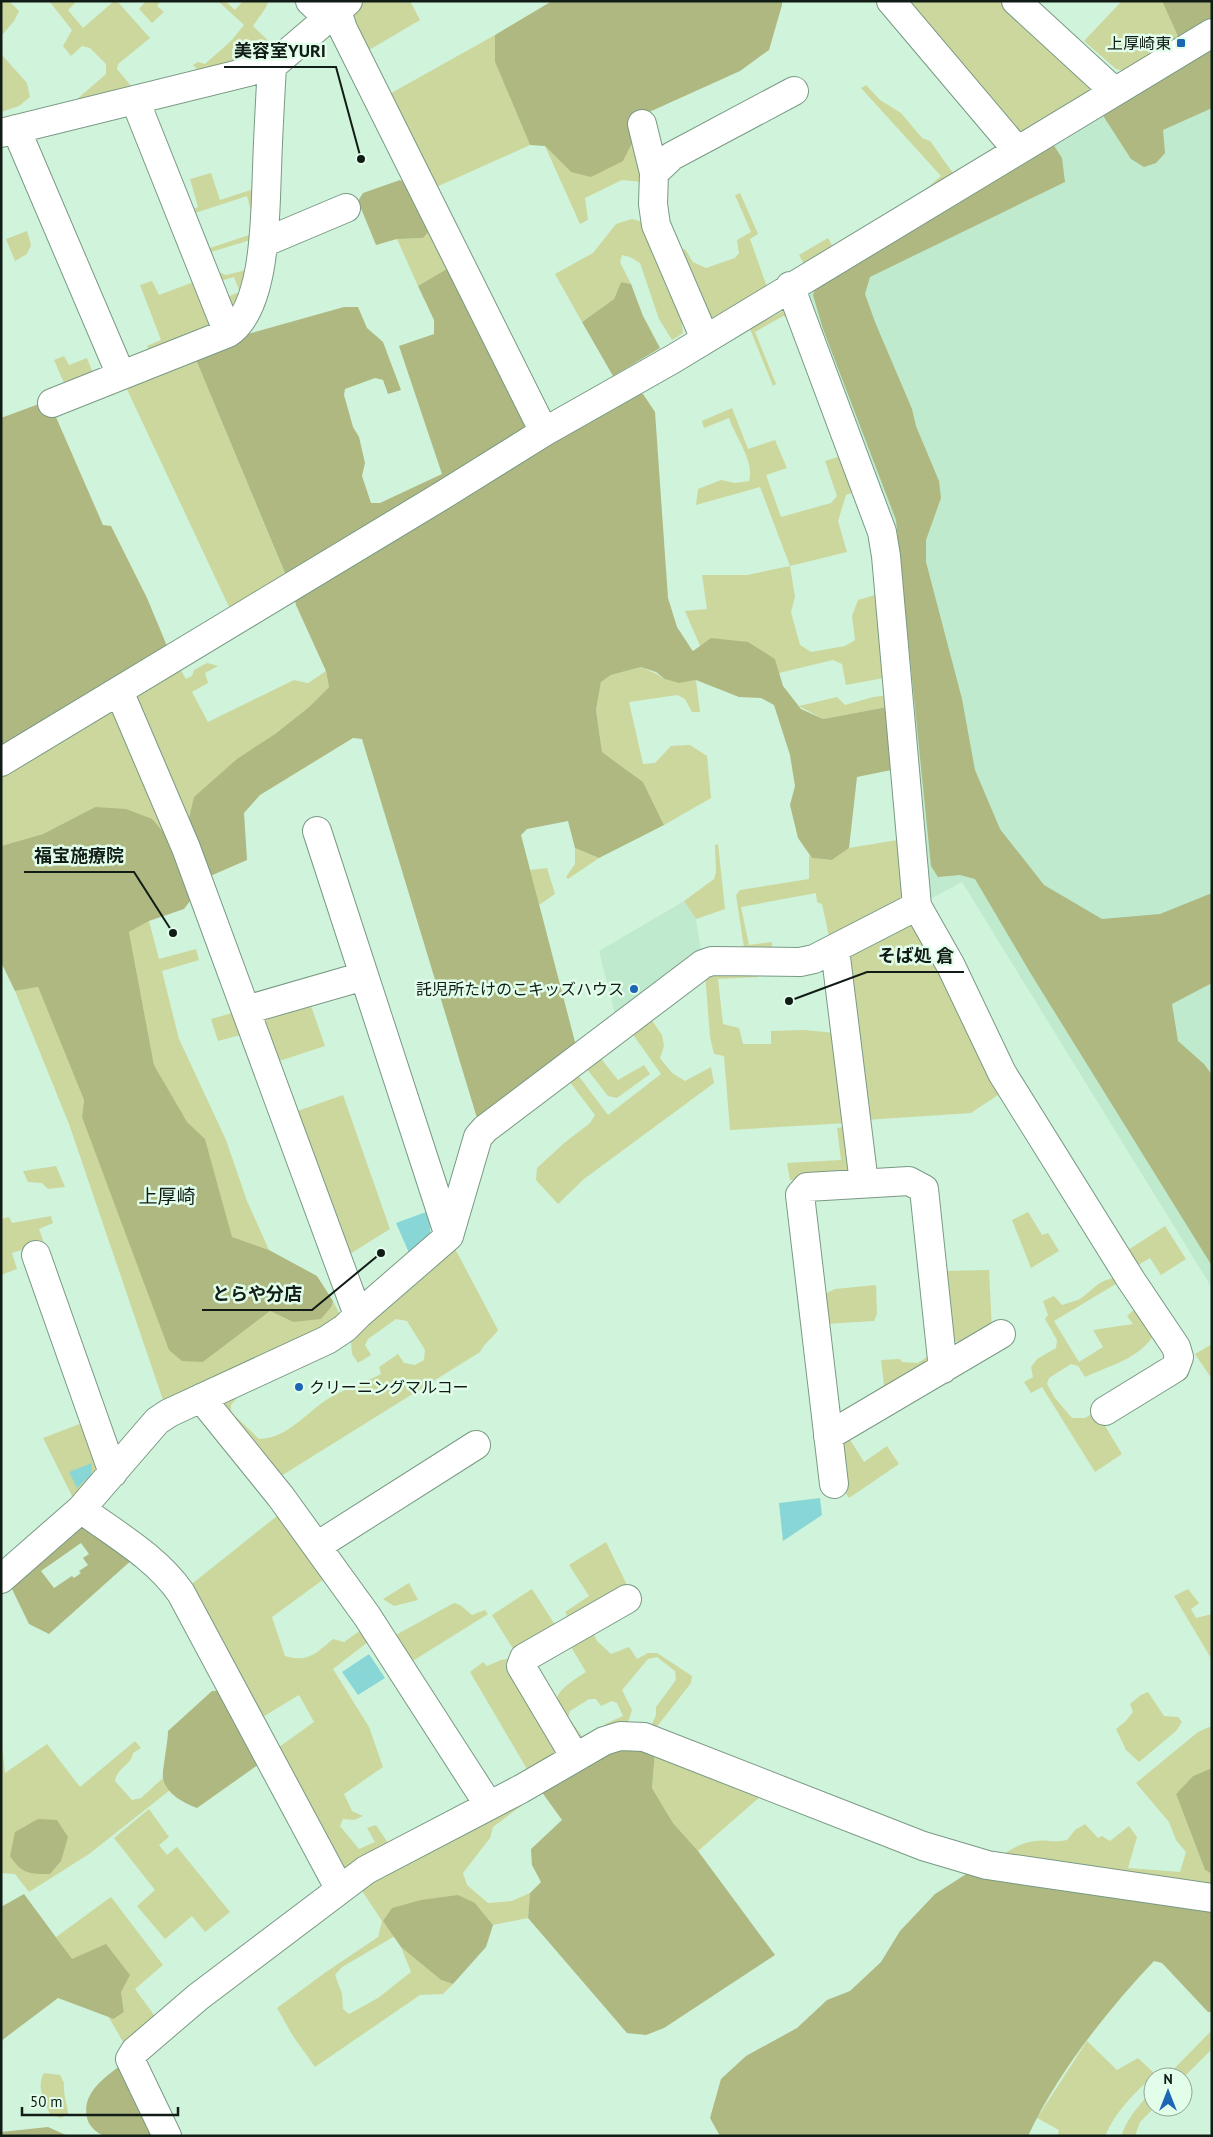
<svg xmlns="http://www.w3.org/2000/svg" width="1213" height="2137" font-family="'PT Sans','Noto Sans JP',sans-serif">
	<rect width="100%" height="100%" fill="#d0f3db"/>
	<path fill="#c0eace" d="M 1212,44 L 1212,1288 L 962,882 L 927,901 L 893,532 L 802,290 Z
		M 684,901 L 696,919 L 702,956 L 617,1022 L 599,951 Z"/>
	<path fill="#ccd79d" d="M 1,1 L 9,1 L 19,11 L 14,21 L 3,34 L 1,32 Z
		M 49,1 L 77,1 L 68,10 L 83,28 L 114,1 L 117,1 L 150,38 L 118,64 L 117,69 L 137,93 L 81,106 L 76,100 L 106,74 L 106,64 L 90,48 L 82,46 L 71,56 L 63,46 L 72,30 Z
		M 146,1 L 161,1 L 157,6 L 164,12 L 152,23 L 139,9 Z
		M 218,1 L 225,1 L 235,10 L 243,1 L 269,1 L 265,9 L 253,26 L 279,51 L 204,76 L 193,65 L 198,62 L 205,64 L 231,41 L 244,25 Z
		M 364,1 L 410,1 L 420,20 L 364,53 L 352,19 L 357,9 Z
		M 901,1 L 1001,1 L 1092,84 L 1093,91 L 1021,138 Z
		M 1119,1 L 1162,1 L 1180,41 L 1129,72 L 1116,69 L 1084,41 L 1120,3 Z
		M 495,35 L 495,62 L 530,145 L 432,189 L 386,96 Z
		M 1,54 L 27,83 L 30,97 L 19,106 L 1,112 Z
		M 866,85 L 880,100 L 901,113 L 922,138 L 930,141 L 955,176 L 919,195 L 941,176 L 861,88 Z
		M 633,123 L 642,182 L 622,180 L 585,198 L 588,220 L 580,224 L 545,146 L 571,172 Z
		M 211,173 L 220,200 L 257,188 L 251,242 L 247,241 L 211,252 L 218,272 L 226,275 L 250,269 L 235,319 L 221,299 L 240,292 L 234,277 L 214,283 L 201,251 L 249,235 L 253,218 L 247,196 L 189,215 L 188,211 L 198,207 L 190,179 Z
		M 740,193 L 758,234 L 750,239 L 767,287 L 709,320 L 678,251 L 685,249 L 693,262 L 706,268 L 735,258 L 739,253 L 737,240 L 751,232 L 735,195 Z
		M 632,219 L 643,222 L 666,287 L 681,316 L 683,333 L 672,340 L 659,319 L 640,263 L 630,257 L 622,255 L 620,262 L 631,284 L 621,282 L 614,299 L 582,322 L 555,274 L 593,253 L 616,224 Z
		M 430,230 L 450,267 L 418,286 L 397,239 L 423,238 Z
		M 27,231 L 31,245 L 27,254 L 15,261 L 6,239 Z
		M 828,238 L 834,249 L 805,266 L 799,255 Z
		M 199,280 L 219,327 L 151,356 L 147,346 L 161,340 L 140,285 L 152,281 L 159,295 Z
		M 783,311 L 794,317 L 791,319 L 783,316 L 755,332 L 776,384 L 773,386 L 750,329 Z
		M 194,355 L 287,579 L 230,609 L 124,383 Z
		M 64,356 L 69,365 L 87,358 L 95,378 L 67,390 L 54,360 Z
		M 732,408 L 748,449 L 775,440 L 787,468 L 766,475 L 781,517 L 831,503 L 837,496 L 825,461 L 844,455 L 857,491 L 846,495 L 838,521 L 847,552 L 790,566 L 795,597 L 791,612 L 800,645 L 811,652 L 845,646 L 855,640 L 852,616 L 858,600 L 885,592 L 889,677 L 846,685 L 842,664 L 833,660 L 779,673 L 775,659 L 712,638 L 700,646 L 685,611 L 707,609 L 702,575 L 747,575 L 790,566 L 760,487 L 696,505 L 698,489 L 721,480 L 735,483 L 749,481 C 755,462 735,436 729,418 L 704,428 L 702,421 Z
		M 207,663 L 218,666 L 205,673 L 208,683 L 192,692 L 208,722 L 294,680 L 308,683 L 326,671 L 329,687 L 309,707 L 275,734 L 186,831 L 136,710 L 137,697 L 180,669 L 186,679 L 192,676 L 194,670 Z
		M 641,667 C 666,677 667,685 696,680 L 700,712 L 692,712 L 685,699 L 677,695 L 629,702 L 643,764 L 655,763 L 671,746 L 690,745 L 707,756 L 711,798 L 664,825 L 643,782 L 602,752 L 596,710 L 601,682 L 611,675 Z
		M 890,695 L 887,707 L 823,719 L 799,706 L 837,697 L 845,705 L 873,697 Z
		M 113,709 L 171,841 L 95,807 L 43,834 L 1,846 L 1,774 Z
		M 903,839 L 904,900 L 830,941 L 822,904 L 817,902 L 816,893 L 741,907 L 749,945 L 772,942 L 772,955 L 745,954 L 736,895 L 740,890 L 809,879 L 809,855 L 812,858 L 832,860 L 849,848 Z
		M 718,844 L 725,909 L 696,919 L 684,901 L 714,879 L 716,872 L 715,845 Z
		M 575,848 L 599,858 L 568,879 L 566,877 L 575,864 Z
		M 547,868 L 555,894 L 539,905 L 530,870 Z
		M 149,921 L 159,959 L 196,949 L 199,960 L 162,971 L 179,1039 L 226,1140 L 247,1201 L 269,1250 L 232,1238 L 205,1140 L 187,1123 L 154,1065 L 129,932 Z
		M 901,923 L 919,928 L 1001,1093 L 971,1113 L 865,1120 L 845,960 L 852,948 Z
		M 758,967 L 758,977 L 718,979 L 723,1024 L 739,1028 L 743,1044 L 771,1044 L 771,1031 L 804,1030 L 836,1033 L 847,1123 L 730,1130 L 724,1056 L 714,1054 L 710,1037 L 705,973 Z
		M 38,987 L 84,1100 L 82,1117 L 203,1362 L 270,1311 L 293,1322 L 332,1307 L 333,1301 L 343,1321 L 207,1386 L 163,1400 L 69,1124 L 15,991 Z
		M 310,1003 L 325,1046 L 273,1063 L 257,1018 Z
		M 236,1012 L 244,1034 L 218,1041 L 211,1019 Z
		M 647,1013 L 662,1035 L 664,1046 L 660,1058 L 672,1073 L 685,1081 L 711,1067 L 714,1083 L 584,1179 L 558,1204 L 536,1180 L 537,1168 L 563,1144 L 590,1123 L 595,1115 L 566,1077 L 575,1071 L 608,1115 L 661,1074 L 629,1029 Z
		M 599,1056 L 618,1080 L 644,1065 L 650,1074 L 617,1098 L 608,1096 L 586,1068 Z
		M 343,1095 L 390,1229 L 342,1259 L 289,1114 Z
		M 848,1126 L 852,1165 L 846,1176 L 790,1180 L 787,1163 L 841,1160 L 837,1128 Z
		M 56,1166 L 65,1187 L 48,1189 L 42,1183 L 28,1182 L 23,1171 Z
		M 1028,1212 L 1042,1235 L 1048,1233 L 1059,1251 L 1031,1268 L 1012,1220 Z
		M 51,1216 L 53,1223 L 39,1229 L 44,1243 L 12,1253 L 17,1269 L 1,1275 L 1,1219 L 9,1217 L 12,1223 Z
		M 1165,1226 L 1186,1259 L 1161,1275 L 1150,1258 L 1138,1265 L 1128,1250 Z
		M 451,1241 L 498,1330 C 493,1338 485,1342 480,1352 L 281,1476 L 221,1404 L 236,1391 L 238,1397 L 231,1405 L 231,1412 L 259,1439 C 289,1438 307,1411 331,1397 C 347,1388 365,1382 381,1374 L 379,1367 L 398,1354 L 404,1363 L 415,1365 L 424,1360 L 425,1350 L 407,1321 L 396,1319 L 368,1339 L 365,1345 L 371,1355 L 358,1363 L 352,1354 L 351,1342 L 359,1331 Z
		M 989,1270 L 992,1331 C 977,1339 967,1348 950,1339 L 944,1271 Z
		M 1116,1278 L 1121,1281 L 1054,1321 L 1079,1362 L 1103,1347 L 1093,1330 L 1133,1324 L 1127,1316 L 1137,1307 L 1155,1333 C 1141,1358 1111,1365 1085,1377 L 1078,1366 L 1071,1364 L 1049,1378 L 1047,1384 L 1055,1398 L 1072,1418 L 1085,1418 L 1096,1411 L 1122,1454 L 1095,1472 L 1042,1387 L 1031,1393 L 1024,1382 L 1033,1377 L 1031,1367 L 1037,1359 L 1056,1348 L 1057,1340 L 1045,1319 L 1048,1315 L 1043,1301 L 1054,1296 L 1062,1305 C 1067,1303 1073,1302 1078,1300 C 1092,1292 1098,1279 1116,1278 Z
		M 876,1285 L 877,1314 L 874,1321 L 824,1324 L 821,1296 L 835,1289 Z
		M 1212,1344 L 1212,1379 L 1195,1354 Z
		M 933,1345 L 934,1359 L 867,1402 L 864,1399 L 884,1385 L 881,1360 L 900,1359 L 902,1362 L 918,1363 L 927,1357 L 927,1346 Z
		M 85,1422 C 90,1437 103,1463 93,1479 C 88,1486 79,1492 73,1498 L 43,1438 Z
		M 847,1435 L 864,1462 L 887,1446 L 899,1464 L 849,1498 L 845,1492 L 842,1442 Z
		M 277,1516 L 324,1579 L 272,1617 L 285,1656 C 309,1663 316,1653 333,1639 L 344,1642 L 361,1630 L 368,1642 L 333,1669 L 369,1727 L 383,1767 L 344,1794 L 352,1811 L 363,1816 L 354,1820 L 343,1819 L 340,1826 L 359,1849 L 375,1842 L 367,1828 L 376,1825 L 392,1849 L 540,1792 L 493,1827 L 490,1838 L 463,1873 L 467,1885 L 488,1903 L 512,1901 L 530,1893 L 528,1918 L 493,1925 L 475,1903 L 383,1921 L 395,1936 L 342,1967 L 335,1975 L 342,1994 L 343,2009 L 349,2014 L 378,1998 L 411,1972 L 401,1947 L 441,1980 L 453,1984 L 443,1994 L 420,1995 L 315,2067 L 293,2036 L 277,2008 L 326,1972 L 378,1937 L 382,1921 L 357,1883 L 338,1862 L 275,1750 L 314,1722 L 299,1695 L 256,1721 L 188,1587 Z
		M 606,1542 L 628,1587 L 570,1621 L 565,1612 L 589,1596 L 569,1565 Z
		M 409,1583 L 418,1600 L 394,1606 L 383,1599 Z
		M 532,1589 L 557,1628 L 515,1652 L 492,1615 Z
		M 1188,1589 L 1199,1603 L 1191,1609 L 1196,1618 L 1212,1614 L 1212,1660 L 1174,1596 Z
		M 454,1603 L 460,1605 L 472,1615 L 485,1610 L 488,1614 L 411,1662 L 394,1636 Z
		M 591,1629 L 597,1641 L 611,1654 L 629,1647 L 637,1659 L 648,1653 L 657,1653 L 692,1676 L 691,1683 L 655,1729 L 652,1724 L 656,1715 L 656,1707 L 676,1680 L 675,1671 L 657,1657 L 648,1659 L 622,1690 L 632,1710 L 628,1722 L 633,1729 L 609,1732 L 605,1724 L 623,1716 L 617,1703 L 612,1701 L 601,1706 L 596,1699 L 589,1699 L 570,1711 L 568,1717 L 584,1739 L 580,1744 C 554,1707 540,1700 586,1672 L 568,1642 Z
		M 511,1658 L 567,1756 L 531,1776 L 470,1672 L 483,1662 L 487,1666 L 501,1660 Z
		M 1148,1692 L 1164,1716 L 1178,1717 L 1182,1722 L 1176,1731 L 1139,1762 L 1126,1750 L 1116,1729 L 1125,1722 L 1133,1712 L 1130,1704 L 1141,1695 Z
		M 1212,1726 L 1212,1768 L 1193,1776 L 1176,1794 L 1205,1870 L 1212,1874 L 1212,1887 L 995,1859 C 1007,1852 1021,1842 1035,1841 C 1046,1839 1054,1843 1067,1840 L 1075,1830 L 1085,1824 L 1098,1838 L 1102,1836 L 1110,1841 L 1129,1826 L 1137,1837 L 1128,1868 L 1180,1872 L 1186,1852 L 1176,1840 L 1169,1822 L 1136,1783 L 1198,1732 Z
		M 1,1737 L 5,1773 L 47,1744 L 80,1787 L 135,1741 L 141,1748 L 133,1753 C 131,1766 119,1765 115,1781 L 132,1800 L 141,1798 L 163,1778 L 170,1790 L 89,1854 L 29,1892 L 15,1874 L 1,1873 Z
		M 655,1751 L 762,1795 L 698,1851 L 673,1823 L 652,1788 Z
		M 149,1809 L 169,1837 L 159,1845 L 167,1855 L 177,1847 L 230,1912 L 205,1932 L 192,1916 L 165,1939 L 137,1906 L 155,1890 L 114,1838 Z
		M 111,1897 L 163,1965 L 135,1989 L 157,2019 L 126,2047 L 108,2016 L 115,2019 L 124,2012 L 121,1992 L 72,1960 L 56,1937 Z
		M 1212,2030 L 1212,2049 L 1183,2078 L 1166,2077 Z
		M 1087,2041 L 1117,2070 L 1138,2058 L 1155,2074 C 1135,2093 1116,2110 1105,2136 L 1060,2136 L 1058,2134 L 1059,2130 L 1037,2118 Z
		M 44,2073 L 60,2075 L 64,2083 C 63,2094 67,2103 68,2114 L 61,2118 L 50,2114 C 44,2102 36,2086 44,2073 Z
		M 1153,2090 L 1153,2107 L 1155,2107 L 1140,2122 L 1135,2136 L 1121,2136 C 1128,2117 1139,2105 1153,2090 Z"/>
	<path fill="#aeb880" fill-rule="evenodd" d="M 552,1 L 782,1 L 782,5 L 769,50 L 740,71 L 647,113 L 633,123 L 632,143 L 623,161 L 591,177 L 571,172 L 545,146 L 530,145 L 495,62 L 495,35 Z
		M 1162,1 L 1212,1 L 1212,23 L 1180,41 Z
		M 1212,50 L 1212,108 L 1163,130 L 1165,153 L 1156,163 L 1144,167 L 1131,159 L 1102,114 Z
		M 1053,144 L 1062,158 L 1065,182 L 870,277 L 865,294 L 875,322 L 912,409 L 916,426 L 939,481 L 941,498 L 926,540 L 926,562 L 962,699 L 975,770 L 1000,829 L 1044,885 L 1102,919 L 1160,914 L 1212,893 L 1212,983 L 1172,1004 L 1178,1041 L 1204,1064 L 1212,1075 L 1212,1266 L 1031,974 L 975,879 L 960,875 L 938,877 L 931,866 L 896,520 L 823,329 L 813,295 L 817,284 Z
		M 400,180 L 406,184 L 430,230 L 423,238 L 397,239 L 376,245 L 358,201 L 363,193 Z
		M 450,267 L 542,437 L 621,391 L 643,394 L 655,412 L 668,598 L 677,627 L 692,650 L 693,651 L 711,638 L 748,642 L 775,659 L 783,686 L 801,709 L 823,719 L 887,707 L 896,769 L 857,777 L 849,848 L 832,860 L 812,858 L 798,838 L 790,805 L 795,786 L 790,755 L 774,705 L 761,698 L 739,697 L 696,680 L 679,683 L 665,679 L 656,672 L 641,667 L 611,675 L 601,682 L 596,710 L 602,752 L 643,782 L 664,825 L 599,858 L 575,848 L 568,821 L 527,829 L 521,835 L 575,1042 L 574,1049 L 477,1118 L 362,739 L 353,738 L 260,795 L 244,813 L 247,860 L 208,877 L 184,909 L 149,921 L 129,932 L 154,1065 L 187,1122 L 205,1139 L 232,1237 L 269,1250 L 317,1276 L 333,1301 L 332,1306 L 321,1319 L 293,1322 L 270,1311 L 203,1362 L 182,1361 L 169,1350 L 82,1117 L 84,1100 L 38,987 L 15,991 L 1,962 L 1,846 L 43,834 L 95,807 L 126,809 L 152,819 L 171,841 L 186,831 L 194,797 L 237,759 L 275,734 L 309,707 L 329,687 L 326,671 L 296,605 L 294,595 L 194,355 L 248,334 L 344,307 L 358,307 L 367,328 L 383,342 L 401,390 L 388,394 L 383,380 L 375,378 L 345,389 L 344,395 L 353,427 L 359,437 L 365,463 L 362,476 L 371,503 L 380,503 L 442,474 L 399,346 L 434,334 L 434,320 L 418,286 Z
		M 621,282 L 631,284 L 643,316 L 660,348 L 613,376 L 582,322 L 614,299 Z
		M 47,401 L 52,408 L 103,525 L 111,526 L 147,598 L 167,646 L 1,746 L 1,418 Z
		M 79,1518 L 134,1558 L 49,1634 L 29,1624 L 10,1585 ZM 81,1543 L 89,1554 L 83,1558 L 88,1565 L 79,1571 L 81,1573 L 74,1578 L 72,1576 L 54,1588 L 41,1571 Z
		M 231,1690 L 262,1762 L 197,1808 C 184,1803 166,1794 163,1778 C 162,1770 168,1743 168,1731 L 212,1691 Z
		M 602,1744 L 655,1751 L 652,1788 L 673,1823 L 698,1851 L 775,1955 L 664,2028 L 646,2035 L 627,2033 L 528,1918 L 530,1893 L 541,1882 L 532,1865 L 531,1849 L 562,1820 L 536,1784 Z
		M 1212,1768 L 1212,1874 L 1205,1870 L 1176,1794 L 1193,1776 Z
		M 38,1819 L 57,1820 L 68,1837 L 61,1861 L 50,1874 C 29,1874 22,1874 10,1856 L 15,1832 Z
		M 971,1871 L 1212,1887 L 1212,2012 L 1208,2012 L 1162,1963 L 1154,1961 C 1106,2012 1058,2072 1028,2136 L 720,2136 L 710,2118 L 721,2079 L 746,2056 L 797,2028 L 827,2000 L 850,1991 L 881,1962 L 900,1931 L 935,1894 Z
		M 24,1894 L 72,1959 L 106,1944 L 130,1975 L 121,1992 L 124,2012 L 114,2019 L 58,1998 L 1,2041 L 1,1907 Z
		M 458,1895 L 475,1903 L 493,1925 L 486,1947 L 453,1984 L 441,1980 L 401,1947 L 383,1921 L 392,1908 L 421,1900 Z
		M 124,2063 L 156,2136 C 141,2136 119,2137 105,2136 C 98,2134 90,2127 88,2121 C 79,2094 105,2077 124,2063 Z
		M 48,2127 L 68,2136 L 1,2136 L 1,2132 Z"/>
	<path fill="#88d7d6" d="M 426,1212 C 435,1237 430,1243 413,1262 L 396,1223 Z
		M 92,1463 L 91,1475 L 77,1488 L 69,1472 Z
		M 820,1498 L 822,1515 L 783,1541 L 779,1503 Z
		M 369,1654 L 385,1678 L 358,1695 L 342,1672 Z"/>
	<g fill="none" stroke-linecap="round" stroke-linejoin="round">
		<g stroke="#799984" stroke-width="30">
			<path id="minor" d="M 310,1 L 329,19
				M 891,1 L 1017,150
				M 1016,1 L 1114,91
				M 337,11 L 343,29 L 544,432
				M 135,100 L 228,333
				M 642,124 L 654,173
				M 16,129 L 121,375
				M 1,133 L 272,66 L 348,1
				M 263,243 L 346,208
				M 705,339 L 656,225 L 653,204 L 654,173 L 672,156 L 794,91
				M 52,403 L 228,333 C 267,308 265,212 267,170 C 268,135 270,101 272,66
				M 119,691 L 186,848 L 358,1315 L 449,1236 L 478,1137 L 485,1129 L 703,964 L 712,961 L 800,962 L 814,959 L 917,906 L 886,556 L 882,532 L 790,286
				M 1,762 L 443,495 L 544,432 L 673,359 L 1212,33
				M 317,831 L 449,1236
				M 917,906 L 951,966 L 1002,1073 L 1131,1280 L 1176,1347 L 1179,1357 L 1175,1368 L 1105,1411
				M 835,949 L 864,1183
				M 246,1010 L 364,976
				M 36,1255 L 113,1473
				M 201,1398 L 281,1497 L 367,1616 L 488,1804
				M 828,1436 L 1001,1334
				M 834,1484 L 800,1195 L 807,1187 L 909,1181 L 924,1189 L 943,1369
				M 81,1509 L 157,1421 L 169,1413 L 327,1340 L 345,1328 L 358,1315
				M 317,1546 L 476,1445
				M 1,1579 L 81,1509 C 116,1535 156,1557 181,1593 L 339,1888
				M 575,1757 L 521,1666 L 524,1658 L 627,1599
				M 167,2136 L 130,2059 L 135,2051 L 198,1997 L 366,1870 L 521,1789 L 604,1741 L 620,1736 L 644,1737 L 923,1846 L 987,1865 L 1212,1898"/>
		</g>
		<use href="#minor" stroke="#fff" stroke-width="28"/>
	</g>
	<g fill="#1c66b5" stroke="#e2feeb" stroke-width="2">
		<rect x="1176" y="38" width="10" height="10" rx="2.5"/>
		<circle cx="634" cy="989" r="5"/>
		<circle cx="299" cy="1387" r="5"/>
	</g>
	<g text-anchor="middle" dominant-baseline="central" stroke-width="5" stroke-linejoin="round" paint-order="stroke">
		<g font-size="16" fill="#101c15" stroke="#e2feeb" text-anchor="end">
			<text x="1171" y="43">上厚崎東</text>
			<text x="624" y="989">託児所たけのこキッズハウス</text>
			<text x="309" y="1387" text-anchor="start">クリーニングマルコー</text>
		</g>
		<g font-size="19" fill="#101c15" stroke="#e2feeb">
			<text x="167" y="1196">上厚崎</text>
		</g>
	</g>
	<path fill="none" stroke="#101c15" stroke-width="2" d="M361 159L336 67H224M173 933L134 872H24M789 1001L867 972H964M381 1253L312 1310H202"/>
	<g fill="#101c15" stroke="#e2feeb" stroke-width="2">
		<circle cx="361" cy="159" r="5"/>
		<circle cx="173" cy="933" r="5"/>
		<circle cx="789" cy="1001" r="5"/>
		<circle cx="381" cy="1253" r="5"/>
	</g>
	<g font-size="18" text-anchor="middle" font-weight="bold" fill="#101c15" stroke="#e2feeb" stroke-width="5" stroke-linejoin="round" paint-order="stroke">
		<text x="280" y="57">美容室YURI</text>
		<text x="79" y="862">福宝施療院</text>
		<text x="916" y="962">そば処 倉</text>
		<text x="257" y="1300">とらや分店</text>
	</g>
	<rect width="1213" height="2137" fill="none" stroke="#101c15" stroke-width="5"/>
	<g transform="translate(1168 2092)"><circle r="24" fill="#e2feeb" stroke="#8ea495"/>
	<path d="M0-4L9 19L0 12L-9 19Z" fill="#1c66b5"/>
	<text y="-8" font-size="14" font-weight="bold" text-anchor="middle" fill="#101c15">N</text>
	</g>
	<path d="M22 2107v8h156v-8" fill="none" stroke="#101c15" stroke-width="2.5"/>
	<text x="30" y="2107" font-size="15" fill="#101c15" stroke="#e2feeb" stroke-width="4" paint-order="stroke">50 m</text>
</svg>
